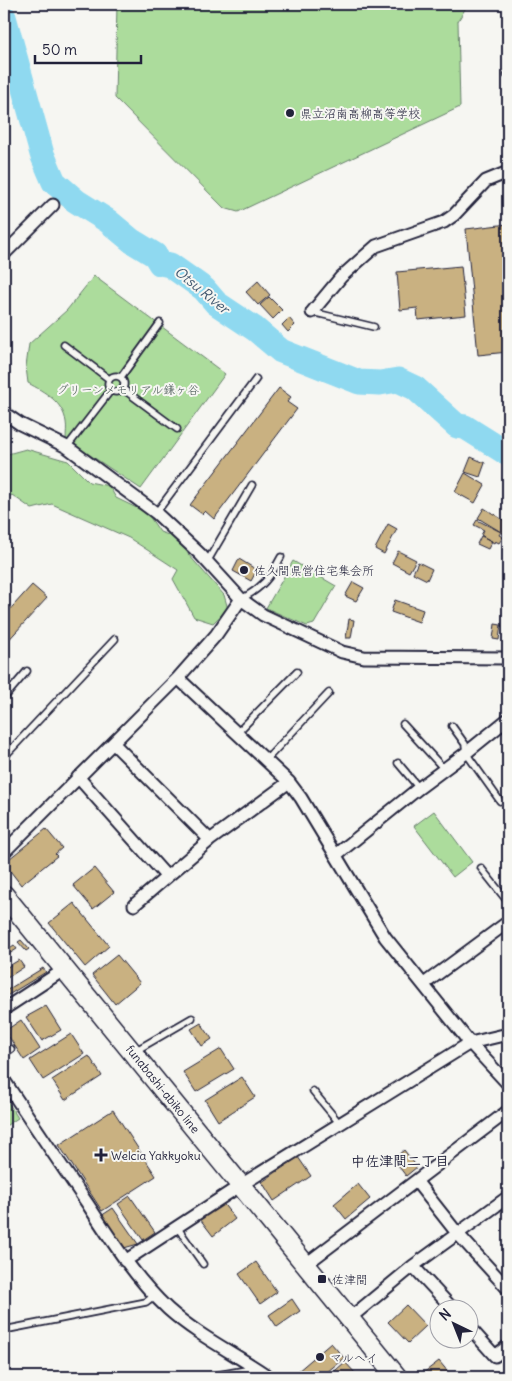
<svg xmlns="http://www.w3.org/2000/svg" width="512" height="1381" font-family="Delius,'Klee One',sans-serif">
	<rect width="100%" height="100%" fill="#f6f6f2"/>
	<filter id="ink" filterUnits="userSpaceOnUse"><feTurbulence type="fractalNoise" baseFrequency=".02" numOctaves="2"/><feDisplacementMap in="SourceGraphic" scale="10" xChannelSelector="R" yChannelSelector="G"/><feConvolveMatrix kernelMatrix="1 2 1 2 8 2 1 2 1" color-interpolation-filters="sRGB"/></filter>
	<g filter="url(#ink)">
		<path fill="#acdc9c" stroke="#677f6c" d="M 117,4 L 468,4 L 458,21 L 460,107 L 238,212 L 224,208 L 115,98 Z
			M 94,276 L 225,374 L 141,489 L 66,439 C 66,434 67,427 66,422 C 63,402 45,392 28,383 L 26,367 L 29,344 L 67,310 Z
			M 26,449 L 68,461 L 89,482 L 109,486 L 116,498 L 147,513 L 160,532 L 182,540 L 188,554 L 224,595 L 228,609 L 213,623 L 194,617 L 173,579 L 178,570 L 129,538 L 52,504 L 32,509 L 12,495 L 4,500 L 4,455 Z
			M 293,561 L 336,586 L 314,624 L 307,626 L 266,608 Z
			M 434,811 L 472,862 L 453,877 L 414,826 Z
			M 4,1096 L 18,1118 L 4,1127 Z"/>
		<g fill="none" stroke-linecap="round" stroke-linejoin="round">
			<path stroke="#8fd9f0" stroke-width="25" d="M 4,17 L 42,154 L 54,182 L 76,201 L 108,221 L 132,241 L 155,255 L 160,263 L 170,265 L 204,289 L 216,303 L 255,329 L 281,351 L 359,382 L 380,383 L 398,380 L 415,388 L 457,426 L 465,427 L 508,454"/>
		</g>
		<path fill="#c9b181" stroke="#22223b" d="M 508,224 L 508,352 L 478,355 L 466,229 Z
			M 461,266 L 466,315 L 418,320 L 417,308 L 400,310 L 397,272 Z
			M 258,281 L 270,295 L 258,305 L 246,292 Z
			M 269,297 L 282,310 L 273,319 L 260,305 Z
			M 289,318 L 295,325 L 288,332 L 282,325 Z
			M 279,388 L 291,397 L 287,402 L 297,409 L 214,519 L 205,511 L 202,514 L 190,505 Z
			M 471,457 L 485,463 L 480,477 L 465,472 Z
			M 465,473 L 485,485 L 475,503 L 455,492 Z
			M 484,508 L 508,523 L 508,531 L 506,535 L 478,518 Z
			M 477,520 L 501,532 L 499,535 L 503,537 L 499,543 L 495,541 L 494,543 L 481,535 L 484,530 L 474,525 Z
			M 388,524 L 397,529 L 384,554 L 375,549 Z
			M 481,536 L 492,541 L 488,549 L 477,544 Z
			M 398,551 L 416,560 L 409,572 L 392,563 Z
			M 239,559 L 257,570 L 251,581 L 233,571 Z
			M 418,562 L 432,569 L 427,580 L 413,573 Z
			M 353,582 L 364,588 L 356,601 L 345,596 Z
			M 32,585 L 47,598 L 4,645 L 4,616 Z
			M 395,600 L 423,610 L 419,622 L 391,612 Z
			M 349,619 L 354,620 L 351,638 L 346,638 Z
			M 495,624 L 501,625 L 499,640 L 493,639 Z
			M 46,829 L 62,848 L 55,854 L 57,856 L 21,885 L 4,863 Z
			M 94,868 L 114,892 L 93,909 L 73,885 Z
			M 74,903 L 109,946 L 85,967 L 49,923 Z
			M 21,940 L 29,949 L 26,951 L 18,942 Z
			M 14,945 L 17,949 L 4,957 L 4,952 Z
			M 117,955 L 140,983 L 115,1004 L 92,975 Z
			M 19,960 L 24,967 L 4,980 L 4,969 Z
			M 43,968 L 46,972 L 5,997 L 4,992 Z
			M 46,1006 L 61,1030 L 42,1041 L 26,1017 Z
			M 21,1020 L 40,1049 L 24,1060 L 5,1031 Z
			M 201,1023 L 212,1039 L 202,1046 L 191,1029 Z
			M 71,1034 L 84,1054 L 43,1080 L 30,1060 Z
			M 221,1049 L 234,1069 L 196,1092 L 183,1072 Z
			M 89,1056 L 102,1076 L 65,1100 L 52,1080 Z
			M 242,1077 L 255,1097 L 218,1121 L 205,1100 Z
			M 113,1110 L 156,1176 L 102,1211 L 59,1145 Z
			M 404,1150 L 417,1167 L 406,1176 L 393,1159 Z
			M 298,1157 L 311,1176 L 274,1201 L 262,1182 Z
			M 358,1184 L 370,1199 L 346,1219 L 334,1204 Z
			M 130,1196 L 155,1232 L 143,1240 L 118,1204 Z
			M 222,1202 L 235,1219 L 213,1236 L 200,1219 Z
			M 113,1208 L 138,1244 L 124,1248 L 101,1216 Z
			M 256,1262 L 277,1292 L 260,1304 L 239,1274 Z
			M 292,1299 L 300,1311 L 277,1327 L 269,1315 Z
			M 406,1305 L 426,1326 L 408,1343 L 388,1322 Z
			M 331,1343 L 344,1358 L 321,1377 L 291,1377 Z
			M 439,1361 L 449,1373 L 443,1377 L 418,1377 Z
			M 345,1362 L 356,1374 L 352,1377 L 328,1377 Z"/>
		<g fill="none" stroke-linecap="round" stroke-linejoin="round">
			<g stroke="#22223b" stroke-width="9">
				<path id="lane" d="M 507,75 L 508,74
					M 312,312 L 374,327
					M 64,345 L 109,379
					M108 384a8 8 0 1 1 16 0a8 8 0 1 1-16 0Z
					M 121,377 L 160,323
					M 123,389 L 177,429
					M 67,447 L 111,390
					M 156,513 L 256,379
					M 207,562 L 252,485
					M 241,599 C 262,588 270,578 281,557
					M 4,698 L 27,671
					M 403,724 L 444,769
					M 452,726 L 465,744 L 466,753 L 500,801
					M 237,733 L 297,672
					M 4,757 L 115,639
					M 266,760 L 329,693
					M 398,763 L 419,788
					M 481,868 L 508,902
					M 135,1051 L 192,1018
					M 4,1053 L 11,1049
					M 313,1091 L 340,1124
					M 177,1227 L 203,1264
					M 4,1330 L 146,1302 L 155,1295
					M 206,1377 L 246,1370 L 249,1364"/>
			</g>
			<g stroke="#22223b" stroke-width="15">
				<path id="street" d="M 4,254 L 53,205
					M 312,312 L 341,277 L 376,246 L 444,222 L 454,215 L 486,181 L 508,172
					M 4,413 L 20,424 L 67,447 L 156,513 L 200,554 L 241,599 L 263,615 L 342,652 L 364,657 L 508,658
					M 178,678 L 289,782 L 301,798 L 385,937 L 470,1043 L 508,1084
					M 113,743 L 210,840
					M 78,777 L 167,877
					M 4,852 L 178,678 L 216,635 L 241,599
					M 336,855 L 419,788 L 466,753 L 508,719
					M 134,905 L 210,840 L 289,782
					M 424,984 L 508,922
					M 4,1009 L 65,969
					M 4,1080 C 31,1121 59,1162 87,1203 C 111,1240 135,1278 168,1309 C 198,1336 236,1354 269,1377
					M 416,1181 L 457,1233 L 508,1289
					M 125,1261 L 241,1185 L 470,1043 L 508,1034
					M 305,1265 L 508,1111
					M 413,1266 L 452,1308
					M 350,1318 L 413,1266 L 508,1197
					M 470,1328 L 495,1356 L 508,1346"/>
			</g>
			<g stroke="#22223b" stroke-width="22">
				<path id="primary" d="M 4,895 L 397,1377"/>
			</g>
			<use href="#lane" stroke="#f6f6f2" stroke-width="5.5"/>
			<use href="#street" stroke="#f6f6f2" stroke-width="11"/>
			<use href="#primary" stroke="#f6f6f2" stroke-width="19"/>
		</g>
	</g>
	<g fill="#22223b" stroke="#f6f6f2" stroke-width="2">
		<circle cx="290" cy="113" r="5"/>
		<circle cx="244" cy="570" r="5"/>
		<path d="M98.5 1147.5h5v5h5v5h-5v5h-5v-5h-5v-5h5z"/>
		<rect x="317" y="1274" width="10" height="10" rx="2.5"/>
		<circle cx="320" cy="1357" r="5"/>
	</g>
	<g text-anchor="middle" dominant-baseline="central" stroke-width="4" stroke-linejoin="round" paint-order="stroke">
		<g font-size="12" fill="#22223b" stroke="#f6f6f2" text-anchor="start">
			<text x="300" y="113">県立沼南高柳高等学校</text>
			<text x="254" y="570">佐久間県営住宅集会所</text>
			<text x="111" y="1155">Welcia Yakkyoku</text>
			<text x="332" y="1279">佐津間</text>
			<text x="330" y="1357">マルヘイ</text>
		</g>
		<g font-size="12" fill="#4b5a58" stroke="#f6f6f2">
			<text x="128" y="389">グリーンメモリアル鎌ヶ谷</text>
		</g>
		<g font-size="12" fill="#22223b" stroke="#f6f6f2">
			<text transform="translate(163 1089) rotate(51)">funabashi-abiko line</text>
		</g>
		<g font-size="14" font-style="italic" fill="#435971" stroke="#f6f6f2">
			<text transform="translate(202 290) rotate(39)">Otsu River</text>
		</g>
		<g font-size="14" font-weight="bold" fill="#22223b" stroke="#f6f6f2">
			<text x="400" y="1161">中佐津間二丁目</text>
		</g>
	</g>
	<rect width="512" height="1381" fill="none" stroke="#f6f6f2" stroke-width="20"/>
	<rect x="10" y="10" width="492" height="1361" fill="none" stroke="#22223b" stroke-width="2" filter="url(#ink)"/>
	<g transform="translate(454 1324) rotate(317)"><circle r="24" fill="#f6f6f2" stroke="#a1a1a9"/>
	<path d="M0-4L9 19L0 12L-9 19Z" fill="#22223b"/>
	<text y="-8" font-size="14" font-weight="bold" text-anchor="middle" fill="#22223b">N</text>
	</g>
	<path d="M35 55v8h106v-8" fill="none" stroke="#22223b" stroke-width="2.5"/>
	<text x="42" y="55" font-size="15" fill="#22223b" stroke="#f6f6f2" stroke-width="4" paint-order="stroke">50 m</text>
</svg>
